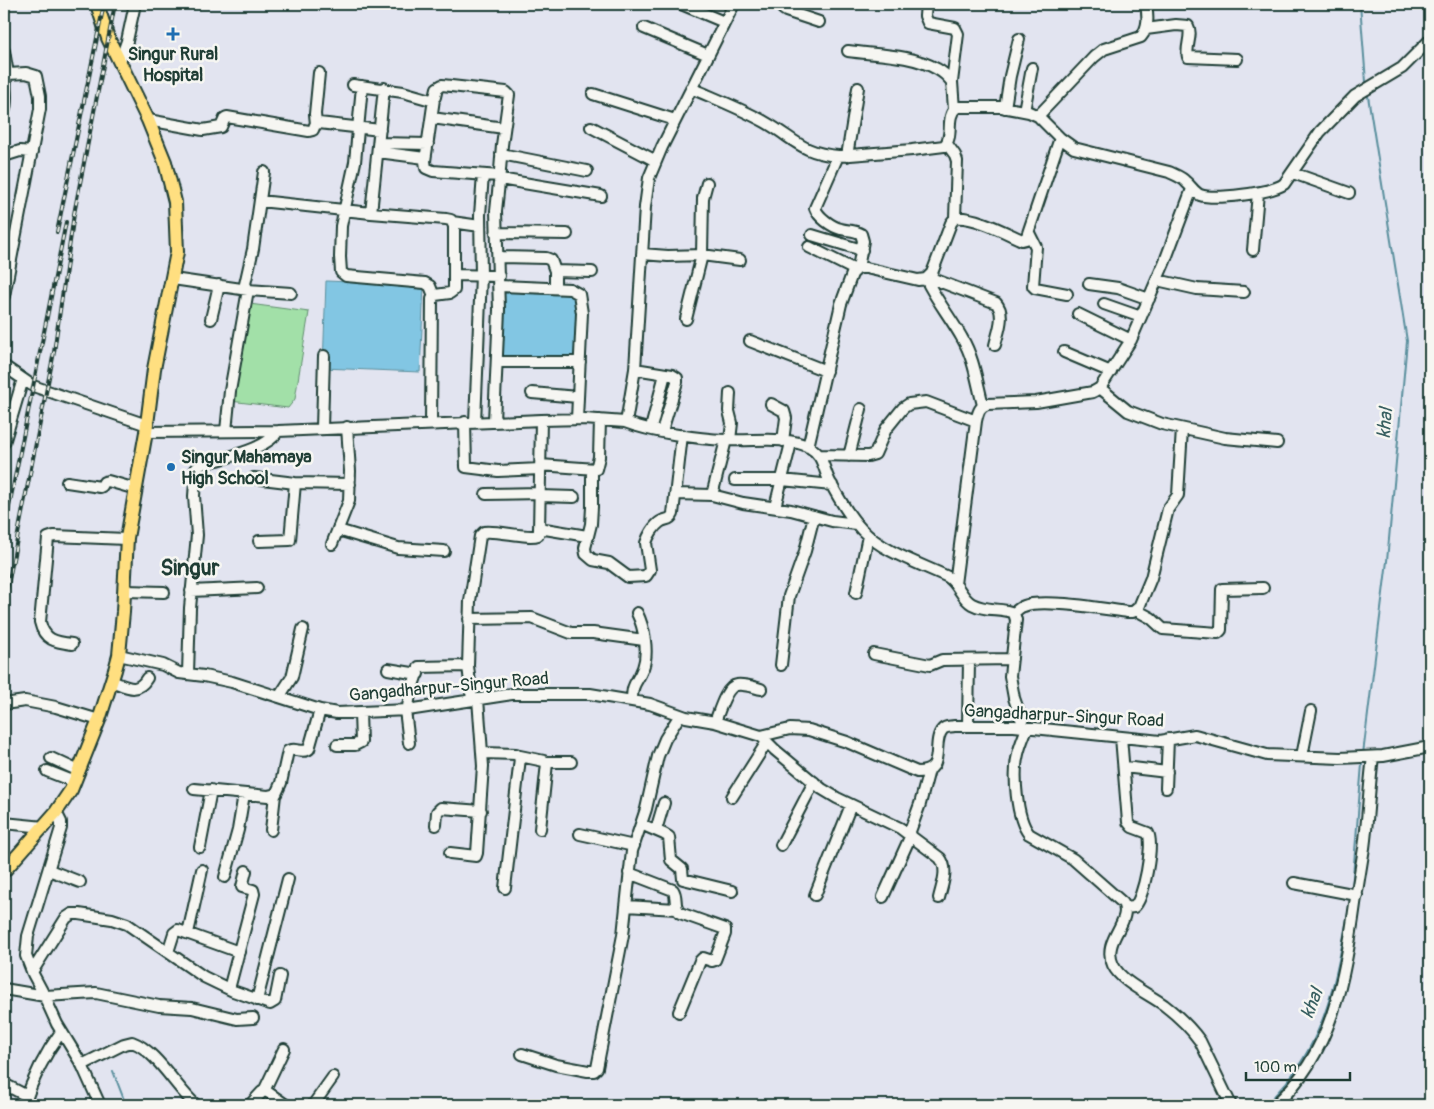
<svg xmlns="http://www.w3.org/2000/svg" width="1434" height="1109" font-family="Pangolin,sans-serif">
	<rect width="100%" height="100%" fill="#e2e4f0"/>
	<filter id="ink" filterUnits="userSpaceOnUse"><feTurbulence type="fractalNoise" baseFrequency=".02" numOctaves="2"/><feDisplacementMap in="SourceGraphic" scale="10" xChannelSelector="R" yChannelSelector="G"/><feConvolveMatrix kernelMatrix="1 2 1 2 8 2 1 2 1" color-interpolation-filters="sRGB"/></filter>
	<g filter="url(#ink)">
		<path fill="#a2e0a8" stroke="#608e6e" d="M 242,303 L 309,312 L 295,399 L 288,408 L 230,401 Z"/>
		<path fill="#82c6e3" stroke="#5a8f9d" d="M 326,281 L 424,285 L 420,372 L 323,368 Z
			M 501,289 L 576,289 L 576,360 L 502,361 Z"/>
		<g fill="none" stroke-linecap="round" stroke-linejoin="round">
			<path stroke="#5a8f9d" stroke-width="2" d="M 1360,4 L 1366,82
				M 1363,754 L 1387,561 L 1407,341 L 1368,96
				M 1352,889 L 1362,764
				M 113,1071 L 126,1105
				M 1265,1105 C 1273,1099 1279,1090 1286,1083 C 1332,1027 1338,965 1351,897"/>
			<g stroke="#1f3d34" stroke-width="14">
				<path id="minor" d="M 681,4 L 724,22
					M 782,4 L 783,9 L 786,11 L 819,22
					M 926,4 L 925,16 L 928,23 L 955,28 L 958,34 L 952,82 L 954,109
					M 644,28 L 708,55
					M 1146,29 L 1176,25 L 1188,26 C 1193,35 1185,47 1188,57 L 1237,59
					M 4,51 L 8,74 L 26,73 L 36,76 L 40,96 L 40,109 L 4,296
					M 848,51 C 876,55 912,54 937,69 C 943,72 948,77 952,82
					M 120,61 L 127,41 L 135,4
					M 353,85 L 403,92 L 431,100 L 435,97 L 437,88 L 442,85 L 506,92 L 509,95 L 502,145 L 499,183 L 496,211 L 499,310 L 494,421
					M 362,86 L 355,162 L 341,226 L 340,257 L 341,272 L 346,276 L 425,283 L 430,286 L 434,296
					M 691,88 C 716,99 742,109 765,122 C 795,139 801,153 838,156 L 912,150 L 944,146 C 955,136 944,117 957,107 L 1002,107 L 1029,112 L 1038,116 L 1060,138 L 1074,148 L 1169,172 C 1175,175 1182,177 1186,182 C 1191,186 1194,192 1200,195 C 1215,200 1271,193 1284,184 L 1320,132 L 1355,96 L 1402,68 L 1430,40
					M 593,94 L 675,120
					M 434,99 L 425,161 L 426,168 L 433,171 L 500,176
					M 1005,108 L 1010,76 L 1019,39
					M 1024,111 L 1032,68
					M 4,112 C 9,98 3,86 7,73
					M 1038,116 L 1094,57 L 1104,49 L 1141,37 C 1149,27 1148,16 1146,4
					M 432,118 L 504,128
					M 148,120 L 203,130 L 221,127 L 225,118 L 227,117 L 309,131 L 313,130 L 315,125 L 319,123 L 380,130
					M 316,124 L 315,114 L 319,73
					M 591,127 L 656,161
					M 379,143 L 428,144
					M 947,144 L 955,155 L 957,161 L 955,218
					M 378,152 L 425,158
					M 501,154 L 587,171
					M 4,156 L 20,151 L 32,152
					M 838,156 L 815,208 C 818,217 832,227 841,229 C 848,231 855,230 861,234 L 863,241 L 858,268
					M 847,156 L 858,88
					M 1293,173 L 1349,193
					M 500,179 L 601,196
					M 260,201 L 371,213 L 446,219 L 451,220 L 454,226 L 454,290 L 450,293 L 435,295 L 432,299 L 431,423
					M 371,213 L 384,88
					M 452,222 L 480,226
					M 496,233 L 567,234
					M 1029,233 L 1036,247 L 1033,286 L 1035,288 L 1067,294
					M 812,235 L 862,250
					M 809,247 L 855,270
					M 1253,250 L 1258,193
					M 642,254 L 668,256 L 702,255 L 740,260
					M 498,257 L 546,258 L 551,260 L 555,271 L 555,288
					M 555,271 L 592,272
					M 455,275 L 499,276
					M 928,277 L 996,303 C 1006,314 998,332 995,345
					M 173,279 L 248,290 L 291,293
					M 926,279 C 936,300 951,318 962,338 C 974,358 977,383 983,405
					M 1157,280 L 1197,289 L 1244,292
					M 1089,284 L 1118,288 L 1149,299
					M 500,286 L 570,289 L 579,294 L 582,313 L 577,419
					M 1104,304 L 1141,317
					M 1078,314 L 1131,340
					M 211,319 L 219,285
					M 686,319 L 702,255 L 703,198 L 707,183
					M 750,341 L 826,371
					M 1064,352 L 1111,372
					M 497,362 L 580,362
					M 4,366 L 33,386 L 147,425
					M 635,369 L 672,375 L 677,378 L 677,382 L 662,431
					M 1100,388 L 1128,411 L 1162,424 L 1225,438 L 1277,443
					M 532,393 L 578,397
					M 771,404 L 784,411 L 786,418 L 783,441
					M 465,422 L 466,467 L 498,471 L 540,469
					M 475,422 L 481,275 L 480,215 L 483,175
					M 625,422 C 651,432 698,439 726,440 C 752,442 785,435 809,447 C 824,455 823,469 830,482 C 839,499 849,516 862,530 C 883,552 921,564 948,577 C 959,584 961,598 972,604 C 987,612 1001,607 1014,613 L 1016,620 L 1010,676 L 1014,698 L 1024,727
					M 322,428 L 324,356
					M 651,428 L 665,374
					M 226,431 L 230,391 L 248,290 L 245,284 L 253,249 L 264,172
					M 146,432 L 278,431 L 541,420 L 584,419 L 625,422 L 627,417 L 635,369 L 645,207 L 649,178 L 662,147 L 734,4
					M 730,440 L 732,423 L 729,411 L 730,393
					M 4,443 L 23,379
					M 808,447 L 841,304 L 852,274 L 858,268 L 866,268 L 918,280 L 926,279 L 932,273 L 951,223 L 955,218 C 975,216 1004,232 1022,240 L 1026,239 L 1060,138
					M 819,455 L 868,456 L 875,454 L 886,429 L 903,408 L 909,404 L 926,402 L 976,421
					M 849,456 L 861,409
					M 540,465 L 596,469 L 599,457 L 600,420
					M 592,470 L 592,507 L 591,524 L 585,548 L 586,554 L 593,560 L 609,563 L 628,577 L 646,576 L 650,570 L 646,543 C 648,536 654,526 660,522 C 666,518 670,521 673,514 L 682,435
					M 254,478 L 295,483 L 350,484
					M 735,480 L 782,480 L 832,485
					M 67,482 L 100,487 L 102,486 L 104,482 L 108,481 L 136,489
					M 486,494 L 540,493
					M 676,494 L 712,495 L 743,503 L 791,510 L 832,521 L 856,524
					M 712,495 L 726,440
					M 540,496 L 574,497
					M 775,507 L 791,443
					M 539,528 L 587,536
					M 338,530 L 398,548 L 444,551
					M 259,541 L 290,540 L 295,483
					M 332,544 L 349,501 L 350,471 L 347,427
					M 955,584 L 976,421 C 978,413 979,406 988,404 L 1036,402 L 1093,392 L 1100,388 L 1131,340 L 1165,261 L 1192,189
					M 125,591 L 164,592
					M 191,591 L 257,588
					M 856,593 L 868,536
					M 1136,610 L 1151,618 L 1163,629 L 1218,633 L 1221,630 L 1222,589 L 1263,588
					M 1014,613 C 1017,610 1020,607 1024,606 C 1042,598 1105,609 1127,612 L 1133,612 L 1139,607 L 1151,578 L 1168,509 L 1178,495 L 1182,429
					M 469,619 L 532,618 L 571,633 L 593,633 L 644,640
					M 72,644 C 55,642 44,640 40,622 L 48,538 L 54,536 L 126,539
					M 874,654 L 930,665 L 942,660 L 1012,659
					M 119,655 L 163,665 L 179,673 L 204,676 L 232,682 L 320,710 L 337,713 L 408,710 L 512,694 L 590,694 L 650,704 L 686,717 L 715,722 L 761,736 L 790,729 L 809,730 L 847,742 L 917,772 C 948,772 930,742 943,729 C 946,726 951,727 954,726 L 1014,726 L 1151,740 L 1160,741 L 1195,735 L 1267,755 L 1340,758 L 1383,756 L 1430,747
					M 781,665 L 789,596 L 805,551 L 814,516
					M 388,669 L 418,674
					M 188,673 L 190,608 L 197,535 L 194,496 L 196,469 C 201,462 210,462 218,460 C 235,455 269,447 278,431
					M 111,681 C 126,686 137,695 147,678
					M 279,697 L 292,677 L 303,629
					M 472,700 L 468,666 L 470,601 L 480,536 L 484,532 C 498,530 528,539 538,535 L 539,531 L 541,420
					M 632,701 C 632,681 637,684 643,668 C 649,652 644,627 637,613
					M 4,704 L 25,701 L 56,707 L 99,720
					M 405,710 L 409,743
					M 408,710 C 408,693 415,683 419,667 L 468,666
					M 715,722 C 719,712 726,686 737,685 C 744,684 753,687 761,689
					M 968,726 L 969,660
					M 1027,728 C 1024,736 1020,745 1018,754 C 1013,773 1016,818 1029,834 L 1073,859 L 1123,903 C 1133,922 1101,940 1113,965 C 1121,982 1149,994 1164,1005 C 1177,1015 1190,1027 1200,1041 L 1231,1105
					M 761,736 L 775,750 L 822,789 L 837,798 L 900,828 L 940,858 C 949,869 942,885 939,898
					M 1121,737 L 1128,822 L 1132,827 L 1148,833 C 1154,844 1144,899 1134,907 L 1125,908
					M 337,745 L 355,745 L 361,742 L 360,713
					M 483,753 L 516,754 L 520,758 L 505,888
					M 520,756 L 544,761 L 547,763 L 540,829
					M 1302,756 L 1311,711
					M 51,758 L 79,771
					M 546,762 L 571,762
					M 1124,767 L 1167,772
					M 47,771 L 75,782
					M 1166,788 L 1168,739
					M 194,789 L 268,796 L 276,794 L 281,783 L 288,751 C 295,747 303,754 309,749 L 320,710
					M 732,797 L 767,742
					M 56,812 L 61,822 L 61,828 L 28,936 L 26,956 L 33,974 L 42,991 L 57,1024 L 82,1065 L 100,1105
					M 4,823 L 44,827
					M 641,824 L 664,834 L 669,837 L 671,860 L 682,869 L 683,879 L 732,891
					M 436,825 L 437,812 L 441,808 L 481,811
					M 271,830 L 275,795
					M 656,830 L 664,803
					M 580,834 L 634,846
					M 909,834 L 920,804 L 929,770
					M 781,845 L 814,782
					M 200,847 L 211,790
					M 450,853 L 476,856 L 477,853 L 483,766 L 478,699
					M 49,870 L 80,882
					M 629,873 L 673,890 C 678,897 673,907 680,913 L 725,929 L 725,934 L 715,960 L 712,961 L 703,958 L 700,961 L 679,1012
					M 225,877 L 238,830 L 244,794
					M 1294,883 L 1357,895
					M 815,895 L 851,805
					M 883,897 L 911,835
					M 626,906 L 676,909
					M 188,933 L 202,870
					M 168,952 L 174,933 L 178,930 L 239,952
					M 32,972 L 66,918 L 72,914 L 79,914 L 112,919 L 127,924 L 204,977 L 233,991 L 270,1004 L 275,1001 L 280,976
					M 4,989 L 45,996 L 96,993 L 159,1006 L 192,1008 L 237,1019 L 253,1018
					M 229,989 L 254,894 L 253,890 L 242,887 L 246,871
					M 257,1000 L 288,879
					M 522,1054 L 556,1065 L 588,1071 L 594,1071 L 597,1068 L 623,935 L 632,851 L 646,809 L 658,756 L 665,739 L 680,715
					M 82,1065 L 124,1044 L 132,1042 C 157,1051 176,1088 196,1105
					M 4,1084 L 27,1096
					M 264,1091 L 284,1049
					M 24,1105 C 33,1078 44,1055 61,1032
					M 250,1105 L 262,1092 L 266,1091 L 286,1105
					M 313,1105 L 333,1077
					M 1275,1105 C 1332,1054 1345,977 1355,904 C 1358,886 1361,867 1364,848 C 1368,818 1369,787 1373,757"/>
			</g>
			<g stroke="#1f3d34" stroke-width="16">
				<path id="major" d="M 4,871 L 56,812 L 71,790 L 99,720 L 115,670 L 119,655 L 123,612 L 127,538 L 146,432 L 154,369 L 177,252 L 175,202 L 165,162 L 148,120 L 108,38 L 97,4"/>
			</g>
			<use href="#minor" stroke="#f6f6f2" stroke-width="10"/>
			<use href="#major" stroke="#ffdf80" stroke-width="12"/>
			<g stroke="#1f3d34" stroke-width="4">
				<path id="rail" d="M 57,232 L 104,4
					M 4,532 L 66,222
					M 4,605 L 54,352 L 74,214 L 115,4"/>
			</g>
			<use href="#rail" stroke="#f6f6f2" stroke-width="2" stroke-dasharray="5.5" stroke-linecap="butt"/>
		</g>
	</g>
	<g fill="#1f6fb2" stroke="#f6f6f2" stroke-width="2">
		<path d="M170.5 26.5h5v5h5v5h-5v5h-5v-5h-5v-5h5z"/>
		<circle cx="171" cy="467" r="5"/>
	</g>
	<g text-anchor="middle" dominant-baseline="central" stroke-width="5" stroke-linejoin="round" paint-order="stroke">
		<g font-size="18" font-weight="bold" fill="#1f3d34" stroke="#f6f6f2">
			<text x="173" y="54">Singur Rural<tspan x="173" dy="21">Hospital</tspan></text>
			<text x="181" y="457" text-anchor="start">Singur Mahamaya<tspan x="181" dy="21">High School</tspan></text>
		</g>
		<g font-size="18" fill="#1f3d34" stroke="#f6f6f2">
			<text transform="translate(449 687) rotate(-5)">Gangadharpur-Singur Road</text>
			<text transform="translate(1064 716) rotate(3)">Gangadharpur-Singur Road</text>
		</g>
		<g font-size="19" font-style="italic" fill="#385f60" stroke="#f6f6f2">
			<text transform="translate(1385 423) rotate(-85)">khal</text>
			<text transform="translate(1312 1003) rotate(-68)">khal</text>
		</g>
		<g font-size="22" font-weight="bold" fill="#1f3d34" stroke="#f6f6f2">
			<text x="190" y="568">Singur</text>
		</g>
	</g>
	<rect width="1434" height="1109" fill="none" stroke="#f6f6f2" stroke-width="20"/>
	<rect x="10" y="10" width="1414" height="1089" fill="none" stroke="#1f3d34" stroke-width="2" filter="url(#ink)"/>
	<path d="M1246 1072v8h104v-8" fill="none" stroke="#1f3d34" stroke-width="2.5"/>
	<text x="1254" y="1072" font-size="15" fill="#1f3d34" stroke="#f6f6f2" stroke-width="4" paint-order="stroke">100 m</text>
</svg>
